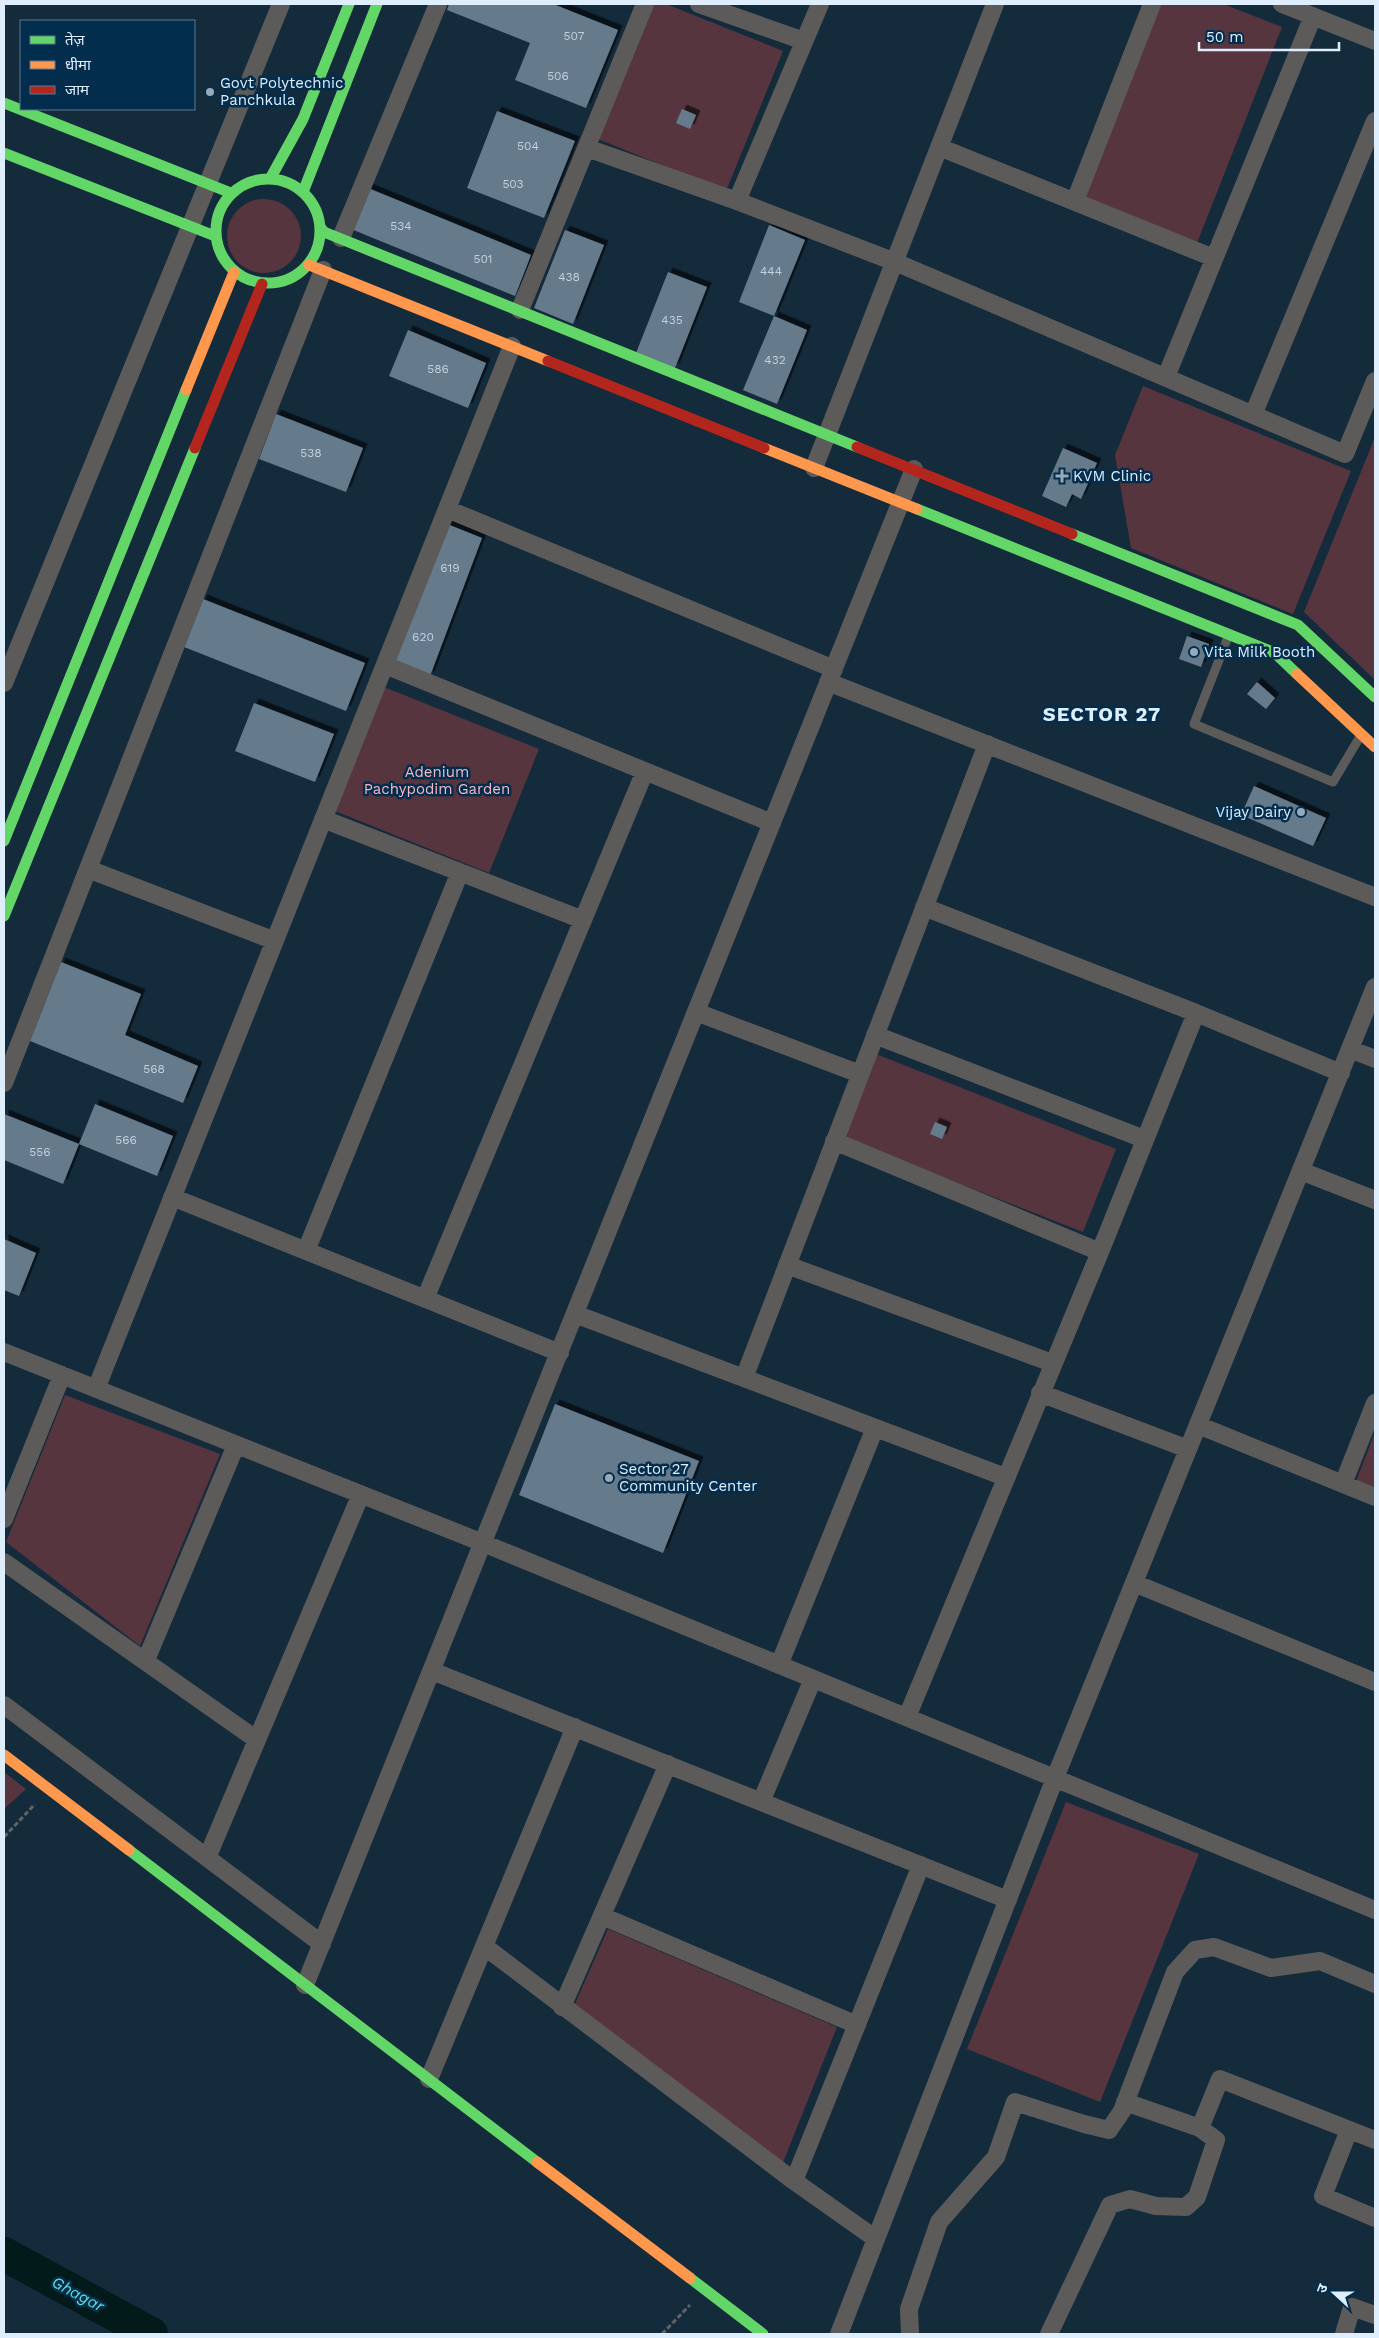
<svg xmlns="http://www.w3.org/2000/svg" width="1379" height="2338" font-family="'Work Sans','Noto Sans Devanagari',sans-serif">
	<defs>
		<filter id="shadow"><feDropShadow dx="4.5" dy="-4.5" stdDeviation="0" flood-color="#0009"/></filter>
	</defs>
	<rect width="100%" height="100%" fill="#142b3c"/>
	<path fill="#57353f" d="M 652,4 L 666,4 L 783,51 L 726,191 L 598,139 Z
		M 1161,4 L 1223,4 L 1282,27 L 1197,243 L 1085,199 Z
		M227 236a37 37 0 1 1 74 0a37 37 0 1 1-74 0Z
		M 1143,386 L 1351,471 L 1293,614 L 1131,548 L 1115,455 Z
		M 1375,437 L 1375,680 L 1304,612 Z
		M 384,687 L 539,749 L 489,873 L 335,811 Z
		M 876,1054 L 1116,1149 L 1083,1232 L 843,1138 Z
		M 65,1395 L 220,1454 L 140,1646 L 6,1542 Z
		M 1375,1432 L 1375,1492 L 1355,1484 Z
		M 4,1772 L 26,1789 L 4,1809 Z
		M 1066,1802 L 1199,1854 L 1100,2102 L 967,2049 Z
		M 608,1929 L 837,2027 L 782,2165 L 574,2006 Z"/>
	<g fill="none" stroke-linecap="round" stroke-linejoin="round">
		<path stroke="#021a19" stroke-width="34" d="M 4,2254 L 151,2334"/>
	</g>
	<path fill="#657a8b" filter="url(#shadow)" d="M 449,4 L 553,4 L 618,30 L 586,108 L 515,80 L 530,43 L 447,10 Z
		M 682,109 L 696,115 L 690,129 L 676,123 Z
		M 497,111 L 575,141 L 544,218 L 467,188 Z
		M 368,188 L 531,255 L 515,296 L 351,229 Z
		M 769,225 L 805,240 L 774,316 L 739,302 Z
		M 565,230 L 604,245 L 573,324 L 534,308 Z
		M 668,272 L 707,287 L 675,368 L 636,353 Z
		M 774,316 L 807,330 L 777,404 L 743,390 Z
		M 408,330 L 486,363 L 468,408 L 389,376 Z
		M 276,414 L 363,448 L 346,492 L 259,459 Z
		M 1063,448 L 1097,463 L 1081,499 L 1072,494 L 1066,507 L 1042,496 Z
		M 447,524 L 482,538 L 430,676 L 392,662 Z
		M 203,599 L 365,663 L 346,711 L 184,647 Z
		M 1187,636 L 1209,644 L 1201,667 L 1179,659 Z
		M 1257,682 L 1275,698 L 1266,709 L 1247,694 Z
		M 254,703 L 334,734 L 315,782 L 235,751 Z
		M 1254,786 L 1326,818 L 1313,846 L 1241,815 Z
		M 61,962 L 141,994 L 125,1035 L 198,1066 L 183,1103 L 30,1041 Z
		M 95,1104 L 173,1136 L 157,1176 L 79,1144 Z
		M 4,1114 L 79,1144 L 63,1184 L 4,1160 Z
		M 935,1122 L 947,1127 L 942,1139 L 930,1134 Z
		M 4,1239 L 36,1253 L 19,1296 L 4,1290 Z
		M 555,1404 L 699,1461 L 663,1553 L 519,1495 Z"/>
	<g fill="none" stroke-linecap="round" stroke-linejoin="round">
		<path stroke="#606364" stroke-width="3" stroke-dasharray="5 2.5" stroke-linecap="butt" d="M 4,1837 L 35,1804
			M 662,2334 L 690,2305"/>
		<path stroke="#5c5b59" stroke-width="9" d="M 1228,637 L 1194,724 L 1333,782 L 1361,735"/>
		<path stroke="#5c5b59" stroke-width="18" d="M 699,4 L 804,41
			M 1282,4 L 1375,41
			M 939,147 L 1214,258
			M 587,148 L 737,201 L 895,262 L 1345,454 L 1375,381
			M 737,201 L 820,4
			M 1075,201 L 1152,4
			M 341,238 L 438,4
			M 520,310 L 645,4
			M 1166,377 L 1313,16
			M 1253,415 L 1375,121
			M 814,468 L 995,4
			M 447,509 L 834,669
			M 385,665 L 772,823
			M 828,682 L 1375,897
			M 4,683 L 281,4
			M 323,819 L 583,920
			M 88,869 L 275,941
			M 924,907 L 1196,1013
			M 696,1012 L 860,1074
			M 875,1035 L 1144,1139
			M 1350,1049 L 1375,1059
			M 4,1083 L 323,270
			M 834,1141 L 1100,1252
			M 1301,1171 L 1375,1200
			M 172,1197 L 560,1353
			M 306,1251 L 460,872
			M 787,1265 L 1052,1363
			M 425,1299 L 645,771
			M 575,1314 L 1005,1477
			M 4,1352 L 483,1543 L 1375,1910
			M 744,1378 L 987,744
			M 96,1389 L 512,346
			M 1040,1393 L 1188,1449
			M 1198,1425 L 1375,1497
			M 1343,1484 L 1375,1403
			M 4,1519 L 62,1375
			M 4,1562 L 257,1740
			M 1134,1583 L 1375,1682
			M 146,1660 L 236,1445
			M 779,1665 L 875,1428
			M 432,1671 L 1008,1900
			M 4,1705 L 322,1944
			M 907,1717 L 1100,1252 L 1196,1013 L 1341,1073
			M 761,1802 L 813,1679
			M 207,1858 L 361,1494
			M 602,1916 L 857,2025
			M 484,1946 L 794,2181 L 876,2239
			M 305,1985 L 914,469
			M 562,2007 L 668,1764
			M 429,2079 L 575,1727
			M 1200,2128 L 1220,2079 L 1375,2140
			M 1349,2130 L 1323,2196 L 1375,2218
			M 794,2181 L 921,1865
			M 839,2334 L 1055,1778 L 1375,987
			M 910,2334 L 909,2309 L 939,2222 L 996,2157 L 1015,2102 L 1084,2124 L 1109,2130 L 1122,2111 L 1175,1972 L 1195,1950 L 1214,1947 L 1271,1968 L 1320,1961 L 1375,1984
			M 1049,2334 L 1110,2205 L 1130,2199 L 1156,2206 L 1186,2207 L 1197,2197 L 1216,2140 L 1200,2128 L 1125,2102
			M 1344,2334 L 1352,2307 L 1375,2315"/>
		<path stroke="#63d668" stroke-width="11" d="M 4,103 L 231,193
			M 4,153 L 215,236
			M216 231a52 52 0 1 1 104 0a52 52 0 1 1-104 0Z
			M 270,179 L 303,119 L 349,4
			M 303,192 L 377,4
			M 320,227 L 324,232 L 857,447
			M 917,509 L 1275,653 L 1297,674
			M 1072,534 L 1298,625 L 1375,697
			M 4,841 L 186,390
			M 4,916 L 195,448
			M 129,1850 L 537,2162
			M 690,2278 L 763,2334"/>
		<path stroke="#ff974d" stroke-width="11" d="M 309,265 L 548,361
			M 186,390 L 234,272
			M 764,448 L 917,509
			M 1297,674 L 1375,747
			M 4,1755 L 129,1850
			M 537,2162 L 690,2278"/>
		<path stroke="#b3261e" stroke-width="11" d="M 548,361 L 764,448
			M 857,447 L 1072,534
			M 195,448 L 262,284"/>
	</g>
	<g fill="#97aab9" stroke="#032d4d" stroke-width="2">
		<circle cx="210" cy="92" r="5"/>
		<path d="M1059.5 468.5h5v5h5v5h-5v5h-5v-5h-5v-5h5z"/>
		<circle cx="1194" cy="652" r="5"/>
		<circle cx="1301" cy="812" r="5"/>
		<circle cx="609" cy="1478" r="5"/>
	</g>
	<g text-anchor="middle" dominant-baseline="central" stroke-width="5" stroke-linejoin="round" paint-order="stroke">
		<g font-size="12" fill="#c0d1e0">
			<text x="574" y="36">507</text>
			<text x="558" y="76">506</text>
			<text x="528" y="146">504</text>
			<text x="513" y="184">503</text>
			<text x="401" y="226">534</text>
			<text x="483" y="259">501</text>
			<text x="771" y="271">444</text>
			<text x="569" y="277">438</text>
			<text x="672" y="320">435</text>
			<text x="775" y="360">432</text>
			<text x="438" y="369">586</text>
			<text x="311" y="453">538</text>
			<text x="450" y="568">619</text>
			<text x="423" y="637">620</text>
			<text x="154" y="1069">568</text>
			<text x="126" y="1140">566</text>
			<text x="40" y="1152">556</text>
		</g>
		<g font-size="15" fill="#deeefd" stroke="#032d4d" text-anchor="start">
			<text x="220" y="83">Govt Polytechnic<tspan x="220" dy="17">Panchkula</tspan></text>
			<text x="1073" y="476">KVM Clinic</text>
			<text x="1204" y="652">Vita Milk Booth</text>
			<text x="1291" y="812" text-anchor="end">Vijay Dairy</text>
			<text x="619" y="1469">Sector 27<tspan x="619" dy="17">Community Center</tspan></text>
		</g>
		<g font-size="15" fill="#f6b7c2" stroke="#032d4d">
			<text x="437" y="772">Adenium<tspan x="437" dy="17">Pachypodim Garden</tspan></text>
		</g>
		<g font-size="16" font-style="italic" fill="#55e6d9" stroke="#032d4d">
			<text transform="translate(78 2294) rotate(28)">Ghagar</text>
		</g>
		<g font-size="20" font-weight="bold" letter-spacing="1" fill="#deeefd" stroke="#032d4d">
			<text x="1102" y="714">SECTOR 27</text>
		</g>
	</g>
	<rect width="1379" height="2338" fill="none" stroke="#deeefd" stroke-width="10"/>
	<rect x="20" y="20" width="175" height="90" fill="#032d4d" stroke="#5b7a93"/>
	<rect x="30" y="36" width="25" height="8" fill="#63d668" stroke="#5b7a93"/>
	<text x="65" y="45" font-size="15" fill="#deeefd">तेज़</text>
	<rect x="30" y="61" width="25" height="8" fill="#ff974d" stroke="#5b7a93"/>
	<text x="65" y="70" font-size="15" fill="#deeefd">धीमा</text>
	<rect x="30" y="86" width="25" height="8" fill="#b3261e" stroke="#5b7a93"/>
	<text x="65" y="95" font-size="15" fill="#deeefd">जाम</text>
	<g transform="translate(1334 2293) rotate(291)" stroke="#032d4d" stroke-width="4" paint-order="stroke">
	<path d="M0-4L9 19L0 12L-9 19Z" fill="#deeefd"/>
	<text y="-8" font-size="14" font-weight="bold" text-anchor="middle" fill="#deeefd">उ</text>
	</g>
	<path d="M1199 42v8h140v-8" fill="none" stroke="#deeefd" stroke-width="2.5"/>
	<text x="1206" y="42" font-size="15" fill="#deeefd" stroke="#032d4d" stroke-width="4" paint-order="stroke">50 m</text>
</svg>
